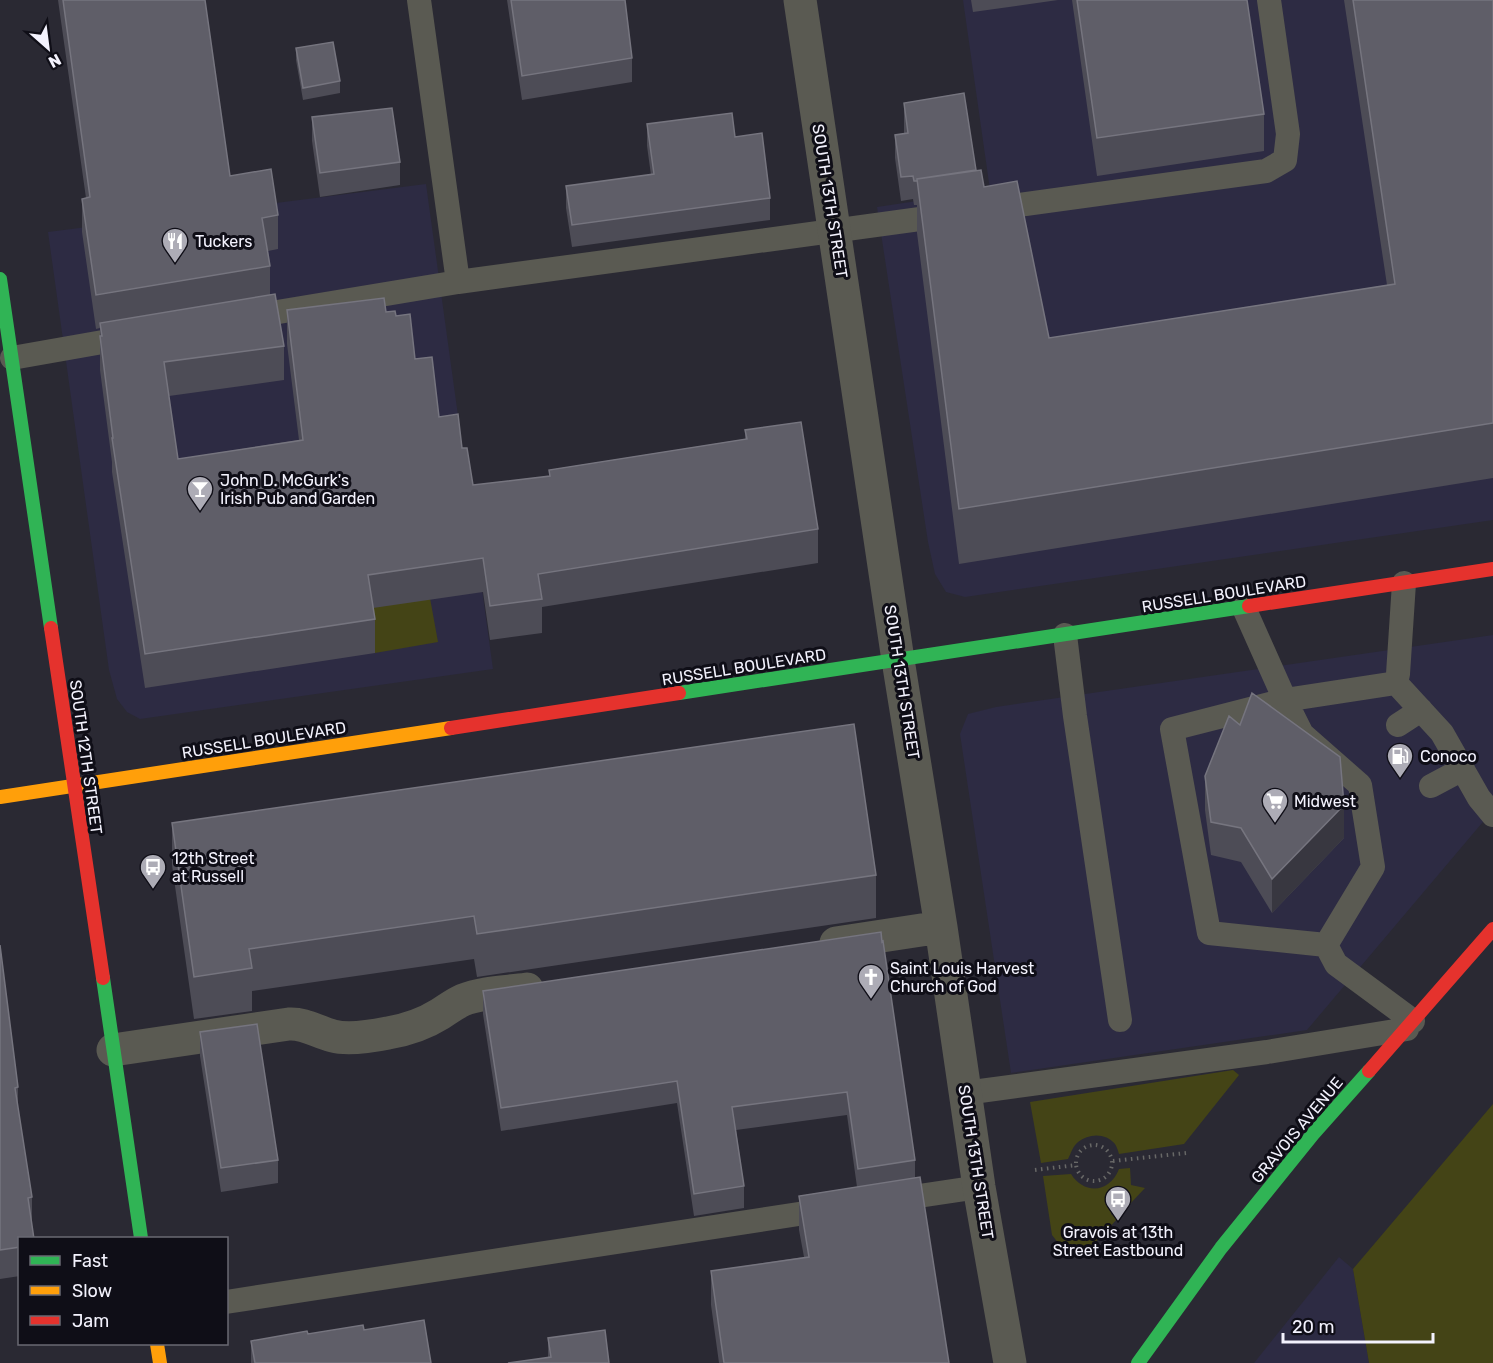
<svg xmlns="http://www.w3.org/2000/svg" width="1493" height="1363" font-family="Rubik,sans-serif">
	<rect width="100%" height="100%" fill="#2a2933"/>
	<path fill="#2d2b43" d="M 963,0 L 1493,0 L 1493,520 L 965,597 L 946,592 L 935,574 L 928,542 L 877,207 L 990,190 Z
		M 426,184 L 493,669 L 140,719 L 127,712 L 117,699 L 109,670 L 48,232 Z
		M 1493,635 L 1493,810 L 1307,1030 L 1011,1073 L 960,734 L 968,714 L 996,707 Z
		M 1339,1257 L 1353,1269 L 1369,1363 L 1254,1363 Z"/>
	<path fill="#444416" d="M 430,598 L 438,642 L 375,653 L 368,608 Z
		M 1233,1070 L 1239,1075 L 1184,1144 L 1119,1154 C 1118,1151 1117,1147 1115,1144 C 1106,1133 1089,1133 1078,1142 C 1073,1146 1071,1153 1068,1159 L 1041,1163 L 1030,1102 Z
		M 1493,1104 L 1493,1363 L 1369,1363 L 1353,1269 Z
		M 1130,1168 L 1131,1185 L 1145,1188 L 1129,1205 L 1121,1201 L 1111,1214 L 1117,1219 L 1100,1238 L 1084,1251 L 1067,1251 L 1059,1244 L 1052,1235 L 1043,1176 L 1071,1174 C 1084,1195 1110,1193 1119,1169 Z"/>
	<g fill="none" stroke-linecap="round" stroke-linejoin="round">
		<path stroke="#686867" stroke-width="4" stroke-dasharray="1.5 4.5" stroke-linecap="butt" d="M1076 1163a18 18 0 1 1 36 0a18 18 0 1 1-36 0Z
			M 1113,1161 L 1186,1153
			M 1035,1170 L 1076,1165"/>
		<path stroke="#5a5a52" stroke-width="24" d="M 419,0 L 458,282
			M 990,209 L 1266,171 L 1285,160 L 1288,134 L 1269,0
			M 248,317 L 458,282 L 949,215
			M 12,358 L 131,337
			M 1244,608 L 1285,700 L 1396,683 L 1398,674 L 1404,583
			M 1065,635 L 1075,716 L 1120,1020
			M 1396,683 L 1442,733 L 1479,798 L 1493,815
			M 1398,725 L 1421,710
			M 1431,786 L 1463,769
			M 1326,945 L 1209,933 L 1172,729 L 1285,700 L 1302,734 L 1360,785 L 1373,867 L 1326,945 L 1336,964 L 1413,1021
			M 965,1093 L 1267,1052 L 1407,1029
			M 892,1200 L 979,1187
			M 226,1302 L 831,1209"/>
		<path stroke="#5a5a52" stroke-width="33" d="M 800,0 L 898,660 L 941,927 L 979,1187 L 1010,1363
			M 836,943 L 941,927
			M 113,1050 L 289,1024 C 305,1023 317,1032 333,1036 C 348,1040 373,1036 388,1033 C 406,1030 424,1024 440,1014 C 448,1009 454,1004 463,1000 C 483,992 506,992 527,989"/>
		<path stroke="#30b455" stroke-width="14" d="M 0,279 L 51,628
			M 679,693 L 1249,606
			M 103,978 L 141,1238
			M 1138,1363 L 1221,1248 L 1313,1134 L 1369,1071"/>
		<path stroke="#ff9f0a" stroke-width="14" d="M 0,797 L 451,728
			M 157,1344 L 160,1363"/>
		<path stroke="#e5322d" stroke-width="14" d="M 1249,606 L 1493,569
			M 51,628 L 103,978
			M 451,728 L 679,693
			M 1369,1071 L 1493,929"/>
	</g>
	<path fill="#4d4c56" d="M 58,0 L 205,0 L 230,176 L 278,215 L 278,249 L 268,251 L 270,266 L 270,294 L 284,346 L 284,380 L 169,396 L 178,459 L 299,440 L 287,344 L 287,310 L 386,312 L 396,316 L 415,359 L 439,417 L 462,448 L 473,485 L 549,476 L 549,470 L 745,439 L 745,430 L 818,529 L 818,563 L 542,607 L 542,633 L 490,640 L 483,592 L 373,608 L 375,619 L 375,653 L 145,688 L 112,472 L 112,462 L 100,370 L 100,328 L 96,329 L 82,232 L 82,199 L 86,198 Z
		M 507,0 L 625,0 L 632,58 L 632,82 L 522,100 Z
		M 971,0 L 1058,0 L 973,12 Z
		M 1072,0 L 1247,0 L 1264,114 L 1264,151 L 1097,176 Z
		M 1344,0 L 1493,0 L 1493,478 L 959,564 L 917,233 L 917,205 L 914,205 L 913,199 L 901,201 L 895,158 L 895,135 L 904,133 L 904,103 L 976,170 L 1049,338 L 1387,285 Z
		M 296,48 L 340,81 L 340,93 L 303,100 L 296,60 Z
		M 312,117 L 400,162 L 400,185 L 320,197 L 312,141 Z
		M 647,124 L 735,137 L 770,198 L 770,220 L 572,247 L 566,208 L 566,186 L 651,175 L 647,146 Z
		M 1205,776 L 1344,838 L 1272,913 L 1241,862 L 1211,855 L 1205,810 Z
		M 172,823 L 876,875 L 876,918 L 477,977 L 474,959 L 252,991 L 252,1011 L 194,1019 L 172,865 Z
		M 881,932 L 915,1160 L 915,1178 L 949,1363 L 719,1363 L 711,1305 L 711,1271 L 804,1257 L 799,1230 L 799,1196 L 857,1187 L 847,1115 L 736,1130 L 744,1186 L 744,1208 L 694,1216 L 677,1103 L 501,1131 L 483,1014 L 483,991 Z
		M 0,945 L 18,1087 L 18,1110 L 32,1197 L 32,1223 L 20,1239 L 20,1276 L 0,1279 Z
		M 200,1032 L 278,1160 L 278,1183 L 221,1192 L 200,1056 Z
		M 364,1330 L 431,1363 L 251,1363 L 251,1341 Z
		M 548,1338 L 609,1363 L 548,1358 Z"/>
	<path fill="#383740" d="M 1344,805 L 1344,838 L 1272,913 L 1272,879 Z"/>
	<path fill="#5f5e68" stroke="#76757f" stroke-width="1.5" d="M 63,0 L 205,0 L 230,176 L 271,169 L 278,215 L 262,218 L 270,266 L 96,295 L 82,199 L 90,197 Z
		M 511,0 L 625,0 L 632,58 L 522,76 Z
		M 1077,0 L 1247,0 L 1264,114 L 1097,138 Z
		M 1353,0 L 1493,0 L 1493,423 L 959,509 L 917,179 L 981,170 L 984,187 L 1017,181 L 1049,338 L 1395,284 Z
		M 333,42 L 340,81 L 303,88 L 296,48 Z
		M 964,93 L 976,170 L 917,179 L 917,181 L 914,181 L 913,176 L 901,177 L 895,135 L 908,133 L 904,103 Z
		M 392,108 L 400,162 L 320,173 L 312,117 Z
		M 732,113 L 735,137 L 762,133 L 770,198 L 572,225 L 566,186 L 654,174 L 647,124 Z
		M 275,294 L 284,346 L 164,362 L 178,459 L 303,440 L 287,310 L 384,298 L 386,312 L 395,311 L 396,316 L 410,314 L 415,359 L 432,357 L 439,417 L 458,414 L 462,448 L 467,448 L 473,485 L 550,476 L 549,470 L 747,439 L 745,430 L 801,422 L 818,529 L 538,574 L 542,599 L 490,606 L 483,558 L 368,575 L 375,619 L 145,654 L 112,438 L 113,438 L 100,336 L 102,336 L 100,323 Z
		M 1252,693 L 1340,757 L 1344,805 L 1272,879 L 1241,828 L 1211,822 L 1205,776 L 1229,716 L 1240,725 Z
		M 854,724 L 876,875 L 477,934 L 474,916 L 249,949 L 252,968 L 194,977 L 172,823 Z
		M 881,932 L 882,942 L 883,941 L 915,1160 L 858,1169 L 847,1092 L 732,1107 L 744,1186 L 694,1194 L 677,1081 L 501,1108 L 483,991 Z
		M 0,945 L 18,1087 L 15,1088 L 32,1197 L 28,1198 L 34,1239 L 20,1239 L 20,1247 L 0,1250 Z
		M 257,1024 L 278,1160 L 221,1168 L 200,1032 Z
		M 920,1177 L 949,1363 L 724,1363 L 711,1271 L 809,1257 L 799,1196 Z
		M 424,1320 L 431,1363 L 255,1363 L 251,1341 L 307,1331 L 308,1334 L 363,1325 L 364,1330 Z
		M 605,1330 L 609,1363 L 508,1363 L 551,1357 L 548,1338 Z"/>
	<defs>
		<g id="restaurant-pin" transform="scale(1.35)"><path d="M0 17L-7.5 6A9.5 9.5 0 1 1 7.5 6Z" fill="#adacb6" stroke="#0f0e17"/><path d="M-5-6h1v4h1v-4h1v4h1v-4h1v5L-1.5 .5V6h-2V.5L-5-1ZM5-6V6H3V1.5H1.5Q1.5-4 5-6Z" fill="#fff"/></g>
		<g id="bar-pin" transform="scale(1.35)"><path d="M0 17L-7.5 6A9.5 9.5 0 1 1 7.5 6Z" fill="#adacb6" stroke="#0f0e17"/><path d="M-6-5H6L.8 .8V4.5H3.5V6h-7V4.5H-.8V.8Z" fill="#fff"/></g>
		<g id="fuel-pin" transform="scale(1.35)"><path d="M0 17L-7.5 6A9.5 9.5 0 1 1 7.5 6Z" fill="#adacb6" stroke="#0f0e17"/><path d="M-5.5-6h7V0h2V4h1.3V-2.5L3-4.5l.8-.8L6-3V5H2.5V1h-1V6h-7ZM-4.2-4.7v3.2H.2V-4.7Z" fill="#fff"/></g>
		<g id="supermarket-pin" transform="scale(1.35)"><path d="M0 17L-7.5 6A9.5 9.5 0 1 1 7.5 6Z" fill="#adacb6" stroke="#0f0e17"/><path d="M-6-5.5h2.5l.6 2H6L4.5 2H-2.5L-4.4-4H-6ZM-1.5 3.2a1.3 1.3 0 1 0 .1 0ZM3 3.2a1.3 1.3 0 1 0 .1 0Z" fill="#fff"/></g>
		<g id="bus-pin" transform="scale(1.35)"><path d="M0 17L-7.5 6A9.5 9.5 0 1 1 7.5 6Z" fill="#adacb6" stroke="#0f0e17"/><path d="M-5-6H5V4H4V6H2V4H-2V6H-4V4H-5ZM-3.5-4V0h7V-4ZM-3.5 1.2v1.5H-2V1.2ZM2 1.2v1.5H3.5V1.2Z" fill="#fff"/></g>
		<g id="church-pin" transform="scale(1.35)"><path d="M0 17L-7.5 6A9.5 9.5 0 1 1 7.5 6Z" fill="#adacb6" stroke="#0f0e17"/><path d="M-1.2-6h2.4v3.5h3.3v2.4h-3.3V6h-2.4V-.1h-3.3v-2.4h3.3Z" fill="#fff"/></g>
	</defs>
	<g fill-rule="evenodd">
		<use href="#restaurant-pin" x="175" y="241"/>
		<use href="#bar-pin" x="200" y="489"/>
		<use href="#fuel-pin" x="1400" y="756"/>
		<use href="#supermarket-pin" x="1275" y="801"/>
		<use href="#bus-pin" x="153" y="867"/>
		<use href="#church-pin" x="871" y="977"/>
		<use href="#bus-pin" x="1118" y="1199"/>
	</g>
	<g text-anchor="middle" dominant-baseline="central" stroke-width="6" stroke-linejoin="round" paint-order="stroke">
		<g font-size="16" fill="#f3f2fd" stroke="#0f0e17">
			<text transform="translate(830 201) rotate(81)">SOUTH 13TH STREET</text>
			<text transform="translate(1224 594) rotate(-9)">RUSSELL BOULEVARD</text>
			<text transform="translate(744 667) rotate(-9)">RUSSELL BOULEVARD</text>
			<text transform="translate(902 682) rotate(81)">SOUTH 13TH STREET</text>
			<text transform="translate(264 740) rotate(-9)">RUSSELL BOULEVARD</text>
			<text transform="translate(86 757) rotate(82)">SOUTH 12TH STREET</text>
			<text transform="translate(1297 1130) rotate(-50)">GRAVOIS AVENUE</text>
			<text transform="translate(976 1162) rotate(81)">SOUTH 13TH STREET</text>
		</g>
		<g font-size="16" fill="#f3f2fd" stroke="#0f0e17" text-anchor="start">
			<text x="195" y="241">Tuckers</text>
			<text x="220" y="480">John D. McGurk's<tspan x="220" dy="18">Irish Pub and Garden</tspan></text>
			<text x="1420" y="756">Conoco</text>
			<text x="1294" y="801">Midwest</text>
			<text x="172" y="858">12th Street<tspan x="172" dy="18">at Russell</tspan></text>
			<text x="890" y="968">Saint Louis Harvest<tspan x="890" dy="18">Church of God</tspan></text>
			<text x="1118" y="1232" text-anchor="middle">Gravois at 13th<tspan x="1118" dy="18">Street Eastbound</tspan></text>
		</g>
	</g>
	<rect x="18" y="1237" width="210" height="108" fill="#0f0e17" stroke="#6a6973" stroke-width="1.5"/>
	<rect x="30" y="1256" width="30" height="9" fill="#30b455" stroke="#6a6973" stroke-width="1.5"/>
	<text x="72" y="1267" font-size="18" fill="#f3f2fd">Fast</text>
	<rect x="30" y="1286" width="30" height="9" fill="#ff9f0a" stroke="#6a6973" stroke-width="1.5"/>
	<text x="72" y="1297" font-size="18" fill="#f3f2fd">Slow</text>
	<rect x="30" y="1316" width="30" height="9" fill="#e5322d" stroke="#6a6973" stroke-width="1.5"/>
	<text x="72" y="1327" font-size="18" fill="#f3f2fd">Jam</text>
	<g transform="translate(48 48) rotate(152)" stroke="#0f0e17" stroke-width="4.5" paint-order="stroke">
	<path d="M0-4.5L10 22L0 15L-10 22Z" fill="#f3f2fd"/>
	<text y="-9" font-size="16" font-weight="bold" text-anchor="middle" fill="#f3f2fd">N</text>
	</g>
	<path d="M1283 1333v9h150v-9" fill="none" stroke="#f3f2fd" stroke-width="3"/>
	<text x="1292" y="1333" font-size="18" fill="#f3f2fd" stroke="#0f0e17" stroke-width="4.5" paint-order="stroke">20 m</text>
</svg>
